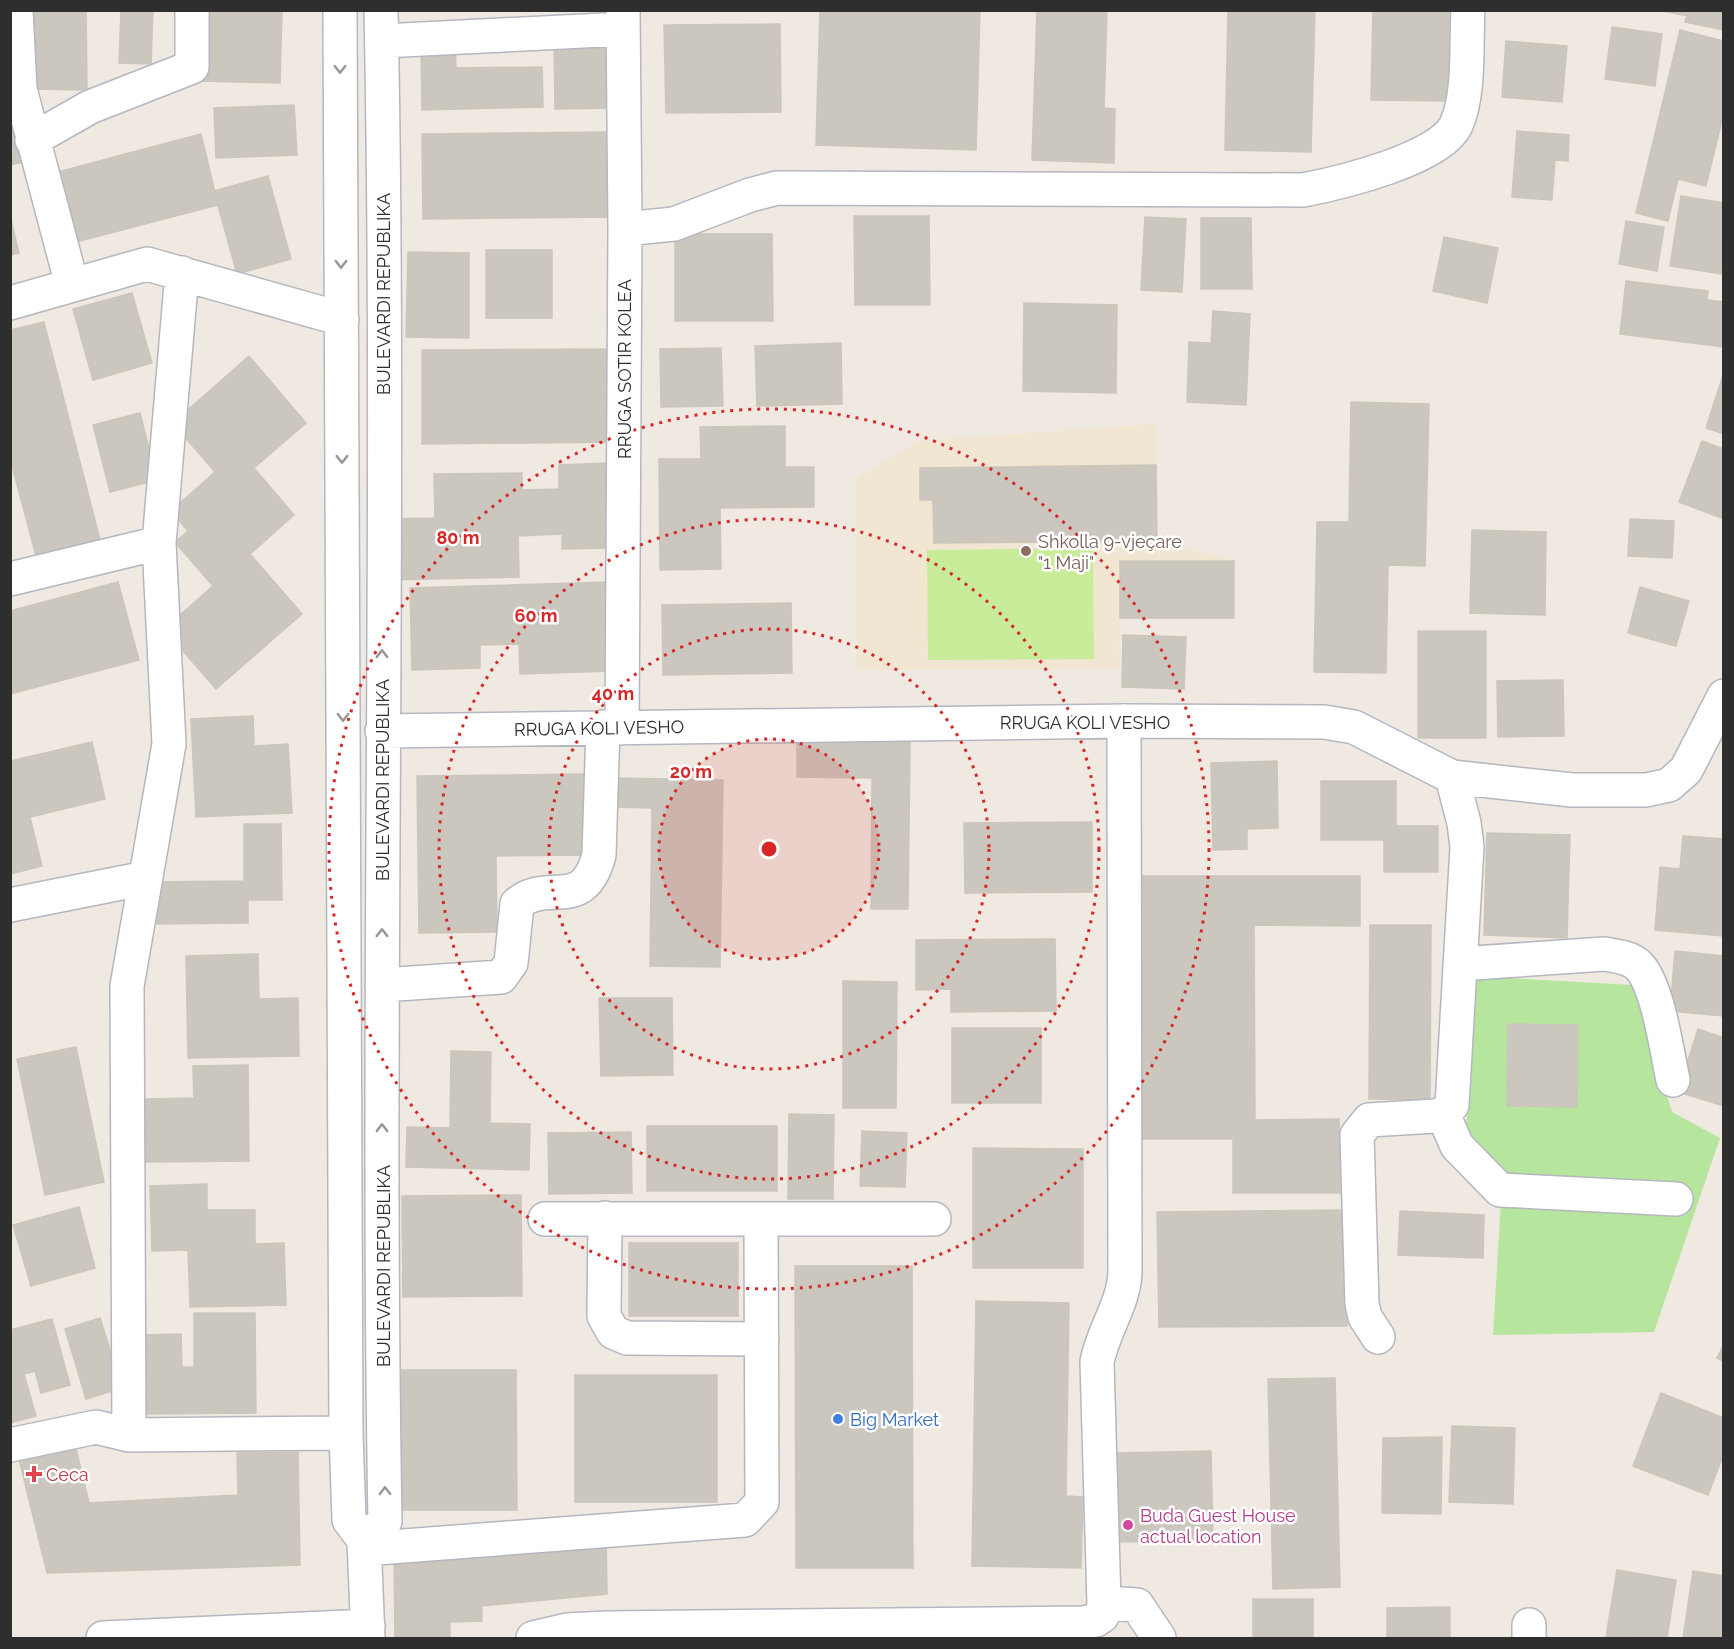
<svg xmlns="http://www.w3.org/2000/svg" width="1734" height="1649" font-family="Raleway,sans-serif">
	<rect width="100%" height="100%" fill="#efe9e1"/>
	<path fill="#f0e6d1" d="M 1155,424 L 1157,541 L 1234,561 L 1234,618 L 1120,618 L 1119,669 L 857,670 L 857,479 L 918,441 Z"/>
	<path fill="#b6e59e" d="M 1472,976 L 1633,985 L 1672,1112 L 1720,1138 L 1654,1332 L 1493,1335 L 1501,1201 L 1465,1164 Z"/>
	<path fill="#c9ec9a" d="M 1093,548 L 1094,659 L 928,660 L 927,550 Z"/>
	<path fill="#cbc7bf" stroke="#cbc5ba" stroke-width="1.5" d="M 29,10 L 86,10 L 87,90 L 29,89 Z
		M 121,10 L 153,10 L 151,64 L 119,63 Z
		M 202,10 L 282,10 L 280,83 L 201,81 Z
		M 820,10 L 980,10 L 976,150 L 816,145 Z
		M 1037,10 L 1107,10 L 1104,108 L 1115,109 L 1114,163 L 1032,160 Z
		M 1228,10 L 1315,10 L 1311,152 L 1225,150 Z
		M 1373,10 L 1449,10 L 1448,101 L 1371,100 Z
		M 1658,10 L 1689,10 L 1688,16 Z
		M 1689,10 L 1724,10 L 1724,30 L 1685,22 Z
		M 780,24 L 781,112 L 666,113 L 664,25 Z
		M 1612,27 L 1662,34 L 1655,86 L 1605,79 Z
		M 1680,30 L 1724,41 L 1724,112 L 1706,186 L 1678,179 L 1668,221 L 1636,213 Z
		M 615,35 L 616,108 L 555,109 L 554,36 Z
		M 1506,41 L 1567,46 L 1562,102 L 1502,97 Z
		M 455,42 L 456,68 L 542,67 L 543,107 L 422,110 L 421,43 Z
		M 10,96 L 27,161 L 10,165 Z
		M 294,105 L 297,155 L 216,158 L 214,108 Z
		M 1517,131 L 1569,135 L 1568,161 L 1555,160 L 1552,200 L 1512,197 Z
		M 617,132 L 617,217 L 423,219 L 422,134 Z
		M 201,134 L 218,205 L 68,244 L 50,174 Z
		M 268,176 L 291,259 L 237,274 L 214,191 Z
		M 1681,196 L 1724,203 L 1721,274 L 1670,266 Z
		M 10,216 L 19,253 L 10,255 Z
		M 854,216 L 929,216 L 930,305 L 855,305 Z
		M 1145,217 L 1186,219 L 1182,292 L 1141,290 Z
		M 1201,218 L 1251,218 L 1252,289 L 1201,289 Z
		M 1626,221 L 1664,227 L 1657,271 L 1619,264 Z
		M 675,234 L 772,234 L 773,321 L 675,321 Z
		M 1444,237 L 1498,248 L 1487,303 L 1433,291 Z
		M 486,250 L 552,250 L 552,318 L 486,318 Z
		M 408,252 L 469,253 L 469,338 L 406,337 Z
		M 1626,281 L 1708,291 L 1707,300 L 1724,302 L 1724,347 L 1620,334 Z
		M 132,293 L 152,363 L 93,380 L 73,309 Z
		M 1024,303 L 1117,305 L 1116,393 L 1023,391 Z
		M 1213,311 L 1250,314 L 1246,405 L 1187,402 L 1189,342 L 1211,343 Z
		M 44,322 L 100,540 L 36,556 L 10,458 L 10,330 Z
		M 841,343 L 842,404 L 757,406 L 755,346 Z
		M 721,348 L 723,406 L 661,407 L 660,349 Z
		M 618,349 L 619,442 L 422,444 L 422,350 Z
		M 249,356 L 306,423 L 254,468 L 294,515 L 250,554 L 302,614 L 216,689 L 164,629 L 213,586 L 175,542 L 188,531 L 171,511 L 215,472 L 173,423 Z
		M 1724,372 L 1724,434 L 1706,428 Z
		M 1351,402 L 1429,404 L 1425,566 L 1388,565 L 1386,673 L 1314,672 L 1317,522 L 1349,522 Z
		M 140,413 L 157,480 L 110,492 L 93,425 Z
		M 785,426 L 785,467 L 814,467 L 814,507 L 720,508 L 721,569 L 660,570 L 659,459 L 701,459 L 700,427 Z
		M 1702,441 L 1724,449 L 1724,519 L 1679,502 Z
		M 607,463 L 609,548 L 562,549 L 562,534 L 518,536 L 519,577 L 387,580 L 386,519 L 435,518 L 434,474 L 522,473 L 522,490 L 559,489 L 559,465 Z
		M 1156,465 L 1157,541 L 934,543 L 933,500 L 920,500 L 920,468 Z
		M 1630,519 L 1674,521 L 1672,558 L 1628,556 Z
		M 1472,530 L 1546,532 L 1545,615 L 1470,613 Z
		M 1120,561 L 1234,561 L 1234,618 L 1120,618 Z
		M 118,582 L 139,660 L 10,694 L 10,611 Z
		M 611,582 L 613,671 L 520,674 L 519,644 L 480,645 L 480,668 L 412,670 L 410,588 Z
		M 1640,587 L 1689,601 L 1676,646 L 1628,633 Z
		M 791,603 L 792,673 L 663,675 L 662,605 Z
		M 1418,631 L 1486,631 L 1486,738 L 1418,738 Z
		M 1123,635 L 1186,637 L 1184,689 L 1122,687 Z
		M 1563,680 L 1564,736 L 1498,737 L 1497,681 Z
		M 253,716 L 254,746 L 288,744 L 292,813 L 196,817 L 191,719 Z
		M 797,741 L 910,743 L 908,909 L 871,909 L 872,778 L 797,777 Z
		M 92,742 L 105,799 L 30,817 L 42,866 L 10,874 L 10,761 Z
		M 1277,761 L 1278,828 L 1247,829 L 1247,849 L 1213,850 L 1211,763 Z
		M 584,774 L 585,855 L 496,856 L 497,932 L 419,933 L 417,776 Z
		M 614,778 L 723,780 L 720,967 L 650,966 L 652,808 L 614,807 Z
		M 1321,781 L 1396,781 L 1396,826 L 1438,826 L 1438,872 L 1384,872 L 1384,840 L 1321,840 Z
		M 1092,822 L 1092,892 L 965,893 L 964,823 Z
		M 244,824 L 281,824 L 282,900 L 248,900 L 248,923 L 150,924 L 149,882 L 244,881 Z
		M 1487,833 L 1570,835 L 1567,938 L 1484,935 Z
		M 1683,836 L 1724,839 L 1723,936 L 1655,930 L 1660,867 L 1680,869 Z
		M 1138,876 L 1360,876 L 1360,926 L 1254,925 L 1255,1120 L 1339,1119 L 1340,1193 L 1233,1193 L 1233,1139 L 1140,1139 Z
		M 1370,925 L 1431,925 L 1430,1100 L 1369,1099 Z
		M 1055,939 L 1056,1011 L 951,1012 L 951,989 L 916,990 L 916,940 Z
		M 1675,951 L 1724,956 L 1723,1016 L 1670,1011 Z
		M 258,954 L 259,999 L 298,998 L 299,1056 L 188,1058 L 186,956 Z
		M 843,981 L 897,982 L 896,1108 L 843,1108 Z
		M 599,998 L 672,998 L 673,1075 L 601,1076 Z
		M 1508,1024 L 1578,1025 L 1577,1107 L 1507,1106 Z
		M 952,1028 L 1041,1028 L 1041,1103 L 952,1103 Z
		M 1698,1029 L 1724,1038 L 1724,1106 L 1678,1092 Z
		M 76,1047 L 104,1182 L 45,1195 L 17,1059 Z
		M 451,1051 L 491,1052 L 490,1123 L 530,1124 L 529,1170 L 406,1167 L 407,1127 L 450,1128 Z
		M 248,1065 L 249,1161 L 146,1162 L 145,1099 L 194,1098 L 193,1066 Z
		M 789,1114 L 834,1115 L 833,1199 L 788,1199 Z
		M 647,1126 L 777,1126 L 777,1191 L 647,1191 Z
		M 862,1131 L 907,1133 L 905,1187 L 860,1186 Z
		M 631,1132 L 632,1193 L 549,1194 L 548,1133 Z
		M 973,1148 L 1083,1149 L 1083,1268 L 973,1268 Z
		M 207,1184 L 207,1210 L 255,1210 L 255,1244 L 284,1243 L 286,1305 L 190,1307 L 188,1250 L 152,1251 L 150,1186 Z
		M 521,1195 L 522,1296 L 403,1297 L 402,1196 Z
		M 79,1207 L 95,1268 L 31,1286 L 13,1225 Z
		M 1345,1210 L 1347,1326 L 1159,1327 L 1157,1212 Z
		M 1400,1211 L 1484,1215 L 1483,1258 L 1398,1255 Z
		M 629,1243 L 738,1243 L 738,1316 L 629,1316 Z
		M 795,1266 L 912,1266 L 913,1568 L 796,1568 Z
		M 976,1301 L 1069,1303 L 1066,1496 L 1083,1497 L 1081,1568 L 972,1566 Z
		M 194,1313 L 255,1313 L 256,1413 L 143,1414 L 142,1335 L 181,1334 L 182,1367 L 194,1367 Z
		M 100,1318 L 122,1388 L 86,1399 L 65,1329 Z
		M 52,1319 L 70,1385 L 41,1393 L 35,1371 L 24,1374 L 36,1416 L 10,1423 L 10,1330 Z
		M 1724,1344 L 1724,1361 L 1717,1358 Z
		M 391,1370 L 516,1370 L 517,1510 L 392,1510 Z
		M 575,1375 L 717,1375 L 717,1502 L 575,1502 Z
		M 1335,1378 L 1340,1587 L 1273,1589 L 1268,1379 Z
		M 1661,1393 L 1724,1418 L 1724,1453 L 1708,1495 L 1633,1466 Z
		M 1452,1426 L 1515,1428 L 1513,1504 L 1449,1502 Z
		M 1442,1437 L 1441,1514 L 1382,1513 L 1383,1438 Z
		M 75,1445 L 89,1503 L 238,1495 L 237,1453 L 298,1452 L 300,1565 L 47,1573 L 19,1459 Z
		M 1211,1451 L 1213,1540 L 1119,1542 L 1117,1453 Z
		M 606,1539 L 607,1594 L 482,1606 L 481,1550 Z
		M 481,1550 L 482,1621 L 450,1622 L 450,1638 L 395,1638 L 394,1551 Z
		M 1617,1570 L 1676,1580 L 1667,1638 L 1606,1637 Z
		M 1693,1571 L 1724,1576 L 1724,1638 L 1683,1638 Z
		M 1253,1599 L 1313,1599 L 1313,1638 L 1253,1638 Z
		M 1450,1607 L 1450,1638 L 1387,1638 L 1387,1608 Z"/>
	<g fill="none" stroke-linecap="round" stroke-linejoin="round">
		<g stroke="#b4b7c1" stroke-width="36">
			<path id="minor" d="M 16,10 L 20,89 L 72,285
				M 340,10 L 346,1433 L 349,1520 L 364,1540 L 368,1638
				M 382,41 L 623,29
				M 32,140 L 90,107 L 192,67 L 192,10
				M 625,229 L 674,224 L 750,195 L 777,188 L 1303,190 C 1340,183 1440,159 1456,125 C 1470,95 1466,43 1468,10
				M 10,303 L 147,264 L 342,319
				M 10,579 L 159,543
				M 622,728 L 625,229 L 623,10
				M 382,731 L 1124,721 L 1324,722 L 1354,727 L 1452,777 L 1572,790 L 1646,790 L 1669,785 L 1686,770 L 1724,696
				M 10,905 L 146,878
				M 1460,964 L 1604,954 C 1616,956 1630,957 1639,966 C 1658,986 1667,1052 1673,1080
				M 382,985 L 501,977 L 511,963 L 517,904 C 548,877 583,915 599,855 L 603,727
				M 1443,1114 L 1457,1146 L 1500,1190 L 1676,1199
				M 605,1218 L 604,1316 L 613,1332 L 627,1338 L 762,1339
				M 545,1219 L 934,1219
				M 1378,1337 L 1365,1317 L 1362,1304 L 1357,1135 L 1369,1120 L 1435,1116 L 1443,1114 L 1452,1105 L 1467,847 L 1464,823 L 1452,777
				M 129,1435 L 127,986 L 169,744 L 159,543 L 182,273
				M 10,1445 L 96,1427 L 129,1435 L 346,1433
				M 364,1540 L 385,1521 C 376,1017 391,514 381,10
				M 364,1549 L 745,1520 L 762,1502 L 761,1220
				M 1104,1603 L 1137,1605 L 1159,1638
				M 103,1638 L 368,1626
				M 533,1638 L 567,1630 L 607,1628 L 1083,1623 L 1096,1620 L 1102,1616 L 1104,1603 L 1097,1362 C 1103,1330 1124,1304 1125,1272 L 1124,721
				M 1529,1638 L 1529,1625"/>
		</g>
		<use href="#minor" stroke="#fff" stroke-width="33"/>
	</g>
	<defs><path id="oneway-chevron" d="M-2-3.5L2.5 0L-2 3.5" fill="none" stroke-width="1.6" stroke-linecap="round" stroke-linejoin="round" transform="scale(1.5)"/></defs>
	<g stroke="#969696">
		<use href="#oneway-chevron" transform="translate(340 69) rotate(90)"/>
		<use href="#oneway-chevron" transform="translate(341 264) rotate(90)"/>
		<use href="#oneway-chevron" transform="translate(342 459) rotate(90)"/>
		<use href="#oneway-chevron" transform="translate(382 654) rotate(-90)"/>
		<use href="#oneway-chevron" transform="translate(343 717) rotate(90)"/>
		<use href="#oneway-chevron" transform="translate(382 933) rotate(-90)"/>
		<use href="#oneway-chevron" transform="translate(382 1128) rotate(-90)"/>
		<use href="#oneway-chevron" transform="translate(385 1491) rotate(-91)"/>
	</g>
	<circle cx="769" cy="849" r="110" fill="#d62828" fill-opacity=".12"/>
	<g fill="none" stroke="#d62828" stroke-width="3" stroke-dasharray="3 6">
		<circle cx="769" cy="849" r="110"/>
		<circle cx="769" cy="849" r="220"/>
		<circle cx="769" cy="849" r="330"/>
		<circle cx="769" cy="849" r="440"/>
	</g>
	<circle fill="#8d6e63" stroke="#fff" stroke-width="2" cx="1026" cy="551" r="6"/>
	<circle fill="#3f7fe0" stroke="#fff" stroke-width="2" cx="838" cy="1419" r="6"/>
	<path fill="#e0444e" stroke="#fff" stroke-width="2" d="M31 1465h6v6h6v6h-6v6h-6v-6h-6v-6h6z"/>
	<circle fill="#d1479c" stroke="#fff" stroke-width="2" cx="1128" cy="1525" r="6"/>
	<g text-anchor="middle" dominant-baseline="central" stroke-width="5" stroke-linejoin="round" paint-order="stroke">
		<g font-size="18" fill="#2e2e2e" stroke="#fff">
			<text transform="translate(383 294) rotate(-90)">BULEVARDI REPUBLIKA</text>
			<text transform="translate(624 369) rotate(-90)">RRUGA SOTIR KOLEA</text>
			<text x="1085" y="722">RRUGA KOLI VESHO</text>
			<text transform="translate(599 728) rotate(-1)">RRUGA KOLI VESHO</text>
			<text transform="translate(382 780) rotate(-90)">BULEVARDI REPUBLIKA</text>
			<text transform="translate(383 1266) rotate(-90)">BULEVARDI REPUBLIKA</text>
		</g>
		<g font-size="18" fill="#785e54" stroke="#fff" text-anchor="start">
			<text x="1038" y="541">Shkolla 9-vjeçare<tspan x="1038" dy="21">"1 Maji"</tspan></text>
		</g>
		<g font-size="18" fill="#366cbe" stroke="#fff" text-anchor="start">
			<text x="850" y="1419">Big Market</text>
		</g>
		<g font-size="18" fill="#be3a42" stroke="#fff" text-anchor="start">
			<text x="46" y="1474">Ceca</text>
		</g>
		<g font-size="18" fill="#b23c85" stroke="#fff" text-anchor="start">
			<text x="1140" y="1515">Buda Guest House<tspan x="1140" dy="21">actual location</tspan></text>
		</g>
	</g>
	<circle cx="769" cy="849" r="9" fill="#d62828" stroke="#fff" stroke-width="3"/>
	<g font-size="18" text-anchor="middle" font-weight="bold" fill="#d62828" stroke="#fff" stroke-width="5" stroke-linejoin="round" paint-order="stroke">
		<text x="458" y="544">80 m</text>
		<text x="536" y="622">60 m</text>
		<text x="613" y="700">40 m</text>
		<text x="691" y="778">20 m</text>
	</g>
	<rect width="1734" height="1649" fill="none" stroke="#2e2e2e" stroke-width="24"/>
</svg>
